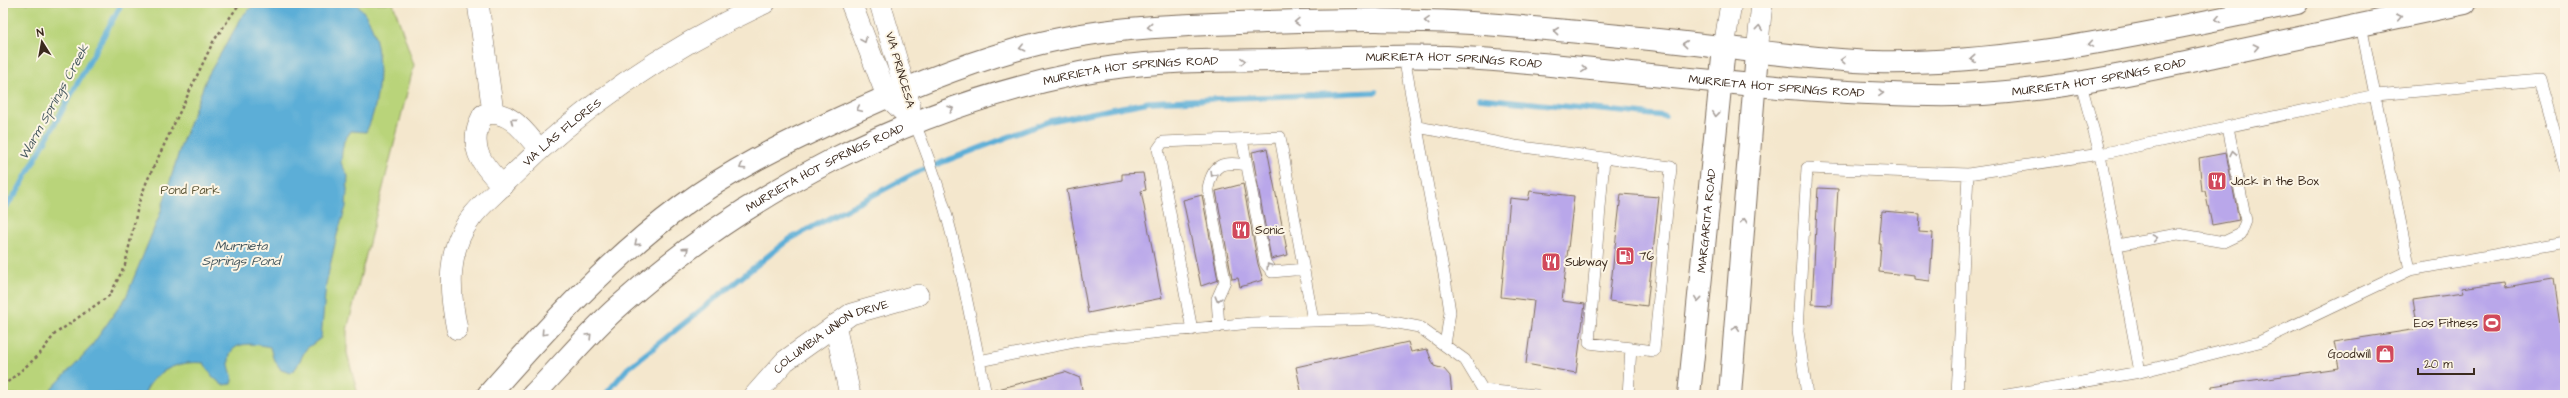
<svg xmlns="http://www.w3.org/2000/svg" width="2568" height="398" font-family="'Architects Daughter',sans-serif">
	<rect width="100%" height="100%" fill="#fcf5e5"/>
	<filter id="ink" filterUnits="userSpaceOnUse"><feTurbulence type="fractalNoise" baseFrequency=".025" numOctaves="2"/><feDisplacementMap in="SourceGraphic" scale="8" xChannelSelector="R" yChannelSelector="G"/><feConvolveMatrix kernelMatrix="1 2 1 2 8 2 1 2 1" color-interpolation-filters="sRGB"/></filter>
	<filter id="wash" filterUnits="userSpaceOnUse"><feTurbulence type="fractalNoise" baseFrequency=".012" numOctaves="4" result="noise"/><feDisplacementMap in="SourceGraphic" scale="16" xChannelSelector="R" yChannelSelector="G"/><feGaussianBlur stdDeviation="0.9" result="paint"/><feColorMatrix in="noise" values="0 0 0 0 0 0 0 0 0 0 0 0 0 0 0 0 0 1.4 0 .05"/><feComposite in="paint" operator="in"/></filter>
	<g filter="url(#wash)">
		<rect width="100%" height="100%" fill="#f4e7cd"/>
		<path fill="#b9d47a" stroke="#7a7f4c" d="M 3,3 L 393,3 L 414,65 L 347,330 L 347,353 L 358,395 L 3,395 Z"/>
		<path fill="#5baed7" stroke="#4b6c7a" d="M 256,3 L 355,3 C 387,28 383,99 366,132 L 351,131 L 344,141 L 342,152 L 341,163 L 348,176 L 346,207 L 337,235 L 326,284 L 321,338 L 306,349 L 296,368 L 291,373 L 281,370 L 273,358 L 270,347 C 256,344 230,339 229,360 C 228,370 235,375 231,384 L 222,385 L 212,376 L 204,363 C 179,360 153,371 144,395 L 46,395 L 90,348 L 126,297 L 160,214 L 181,145 L 207,77 L 243,15 Z"/>
		<g fill="none" stroke-linecap="round" stroke-linejoin="round">
			<path stroke="#5baed7" stroke-width="5.5" d="M 1479,98 L 1665,116
				M 3,210 L 17,192 L 122,3
				M 605,395 L 627,369 L 788,240 L 917,172 L 1050,121 L 1149,102 L 1376,92"/>
		</g>
		<g id="blocks">
			<path fill="#b9a7ea" d="M 1267,149 L 1288,255 L 1271,259 L 1252,152 Z
				M 2226,153 L 2239,220 L 2212,225 L 2205,191 L 2202,191 L 2199,158 Z
				M 1143,173 L 1146,190 L 1141,191 L 1162,298 L 1088,313 L 1067,190 L 1122,180 L 1122,174 Z
				M 1243,184 L 1258,264 L 1263,280 L 1240,287 L 1238,278 L 1232,279 L 1216,191 Z
				M 1818,188 L 1838,189 L 1831,305 L 1812,304 Z
				M 1530,191 L 1574,196 L 1562,301 L 1585,304 L 1576,373 L 1526,364 L 1534,301 L 1501,297 L 1510,198 L 1528,200 Z
				M 1621,194 L 1659,197 L 1647,306 L 1609,301 Z
				M 1202,195 L 1218,280 L 1201,286 L 1183,200 Z
				M 1882,211 L 1920,214 L 1919,232 L 1933,233 L 1930,281 L 1914,279 L 1914,276 L 1879,272 L 1881,244 L 1879,244 Z
				M 2553,279 L 2562,338 L 2565,338 L 2565,395 L 2212,395 L 2212,386 L 2339,368 L 2334,342 L 2418,329 L 2413,300 L 2463,293 L 2461,288 L 2505,282 L 2506,287 Z
				M 1408,342 L 1411,352 L 1427,349 L 1434,366 L 1444,369 L 1450,376 L 1452,395 L 1302,395 L 1296,367 Z
				M 1065,372 L 1080,378 L 1083,395 L 994,395 L 994,390 Z"/>
		</g>
	</g>
	<g filter="url(#ink)">
		<use href="#blocks" fill-opacity="0" stroke="#7c6c5b" stroke-width="1"/>
		<g fill="none" stroke-linecap="round" stroke-linejoin="round">
			<g stroke="#7c6c5b" stroke-width="12">
				<path id="service" d="M 2361,25 L 2410,270
					M 1404,57 L 1446,285 L 1450,312 L 1445,345
					M 914,122 C 952,209 967,302 986,395
					M 1418,127 L 1515,146 L 1671,167 L 1654,351 L 1631,348
					M 1242,139 L 1265,263 L 1272,272 L 1304,269
					M 1604,159 L 1589,343 L 1631,348 L 1628,395
					M 2117,245 L 2178,234 L 2224,242 L 2241,234 L 2246,221 L 2228,127
					M 1219,327 L 1217,299 L 1225,281 L 1208,188 C 1213,163 1223,161 1247,165
					M 1192,330 L 1158,149 L 1163,142 L 1280,137 L 1313,321
					M 979,361 L 1079,341 L 1112,337 L 1251,323 L 1377,319 L 1419,327 L 1465,360 L 1483,390 L 1483,395
					M 2140,372 L 2100,154 L 2376,95 L 2540,80 L 2565,169
					M 1483,390 L 1536,395
					M 1807,395 L 1798,331 L 1807,168 L 1968,174
					M 1957,395 L 1968,174 L 2100,154 L 2081,84
					M 2007,395 L 2140,372 L 2259,342 L 2410,270 L 2565,242"/>
			</g>
			<g stroke="#7c6c5b" stroke-width="22">
				<g id="minor">
					<path d="M 478,3 L 493,112"/>
					<path d="M 851,3 L 887,96 L 914,122"/>
					<path d="M 880,3 L 910,106"/>
					<path d="M 1724,48 L 1731,3"/>
					<path d="M 1757,53 L 1762,3"/>
					<path d="M 503,186 C 480,163 467,146 483,115 C 508,107 525,132 539,149"/>
					<path d="M 835,325 L 850,395"/>
					<path id="s1" d="M 457,329 C 449,292 446,250 471,218 C 481,204 497,192 509,179 C 582,106 671,47 765,3"/>
					<path id="s2" d="M 755,395 L 785,361 L 851,314 L 918,295"/>
				</g>
			</g>
			<g stroke="#7c6c5b" stroke-width="24">
				<g id="secondary">
					<path id="s3" d="M 1689,395 L 1724,48"/>
					<path d="M 1730,395 L 1757,53"/>
				</g>
			</g>
			<g stroke="#7c6c5b" stroke-width="24">
				<g id="primary">
					<path d="M 488,395 C 548,327 609,260 682,206 C 729,171 782,145 834,121 C 893,93 952,68 1015,50 C 1096,26 1181,25 1265,22 C 1343,20 1420,18 1498,25 C 1572,31 1646,38 1720,47 C 1772,53 1823,60 1875,62 C 2018,65 2157,31 2297,3"/>
					<path id="s4" d="M 533,395 C 562,366 588,333 619,306 C 748,190 910,108 1080,73 C 1147,59 1217,61 1285,60 C 1350,58 1415,54 1480,59 C 1630,70 1779,93 1930,95 C 2026,97 2120,76 2214,56 C 2297,38 2381,21 2465,3"/>
				</g>
			</g>
			<path stroke="#7c6c5b" stroke-width="2.5" stroke-dasharray="3 3" stroke-linecap="butt" d="M 3,386 L 38,356 L 55,334 L 110,295 L 125,265 L 139,202 L 147,181 L 213,42 L 240,3"/>
			<use href="#service" stroke="#fff" stroke-width="11"/>
			<use href="#minor" stroke="#fff" stroke-width="21"/>
			<use href="#secondary" stroke="#fff" stroke-width="22"/>
			<use href="#primary" stroke="#fff" stroke-width="22"/>
		</g>
		<defs><path id="oneway-chevron" d="M-2-3.5L2.5 0L-2 3.5" fill="none" stroke-width="1.6" stroke-linecap="round" stroke-linejoin="round"/></defs>
		<g stroke="#a79f9a">
			<use href="#oneway-chevron" transform="translate(2399 17) rotate(-12)"/>
			<use href="#oneway-chevron" transform="translate(2218 19) rotate(169)"/>
			<use href="#oneway-chevron" transform="translate(1427 21) rotate(-177)"/>
			<use href="#oneway-chevron" transform="translate(1297 22) rotate(179)"/>
			<use href="#oneway-chevron" transform="translate(1150 27) rotate(175)"/>
			<use href="#oneway-chevron" transform="translate(1759 28) rotate(-84)"/>
			<use href="#oneway-chevron" transform="translate(1556 31) rotate(-174)"/>
			<use href="#oneway-chevron" transform="translate(864 40) rotate(68)"/>
			<use href="#oneway-chevron" transform="translate(1685 44) rotate(-174)"/>
			<use href="#oneway-chevron" transform="translate(2090 44) rotate(171)"/>
			<use href="#oneway-chevron" transform="translate(2256 47) rotate(-12)"/>
			<use href="#oneway-chevron" transform="translate(1022 48) rotate(167)"/>
			<use href="#oneway-chevron" transform="translate(1973 59) rotate(176)"/>
			<use href="#oneway-chevron" transform="translate(1843 60) rotate(-176)"/>
			<use href="#oneway-chevron" transform="translate(1243 61) rotate(-2)"/>
			<use href="#oneway-chevron" transform="translate(1584 69) rotate(5)"/>
			<use href="#oneway-chevron" transform="translate(1881 93) rotate(3)"/>
			<use href="#oneway-chevron" transform="translate(859 109) rotate(155)"/>
			<use href="#oneway-chevron" transform="translate(951 109) rotate(-19)"/>
			<use href="#oneway-chevron" transform="translate(1716 114) rotate(96)"/>
			<use href="#oneway-chevron" transform="translate(513 121) rotate(-143)"/>
			<use href="#oneway-chevron" transform="translate(2233 153) rotate(-101)"/>
			<use href="#oneway-chevron" transform="translate(742 167) rotate(148)"/>
			<use href="#oneway-chevron" transform="translate(1213 174) rotate(122)"/>
			<use href="#oneway-chevron" transform="translate(1744 221) rotate(-85)"/>
			<use href="#oneway-chevron" transform="translate(2155 238) rotate(-11)"/>
			<use href="#oneway-chevron" transform="translate(637 243) rotate(140)"/>
			<use href="#oneway-chevron" transform="translate(686 250) rotate(-40)"/>
			<use href="#oneway-chevron" transform="translate(1269 266) rotate(-123)"/>
			<use href="#oneway-chevron" transform="translate(1218 299) rotate(106)"/>
			<use href="#oneway-chevron" transform="translate(1698 299) rotate(96)"/>
			<use href="#oneway-chevron" transform="translate(1736 328) rotate(-86)"/>
			<use href="#oneway-chevron" transform="translate(544 333) rotate(133)"/>
			<use href="#oneway-chevron" transform="translate(589 336) rotate(-46)"/>
		</g>
	</g>
	<defs>
		<g id="restaurant-square" transform="scale(1)"><rect x="-9" y="-9" width="18" height="18" rx="4" fill="#d1495b" stroke="#fcf5e5"/><path d="M-5-6h1v4h1v-4h1v4h1v-4h1v5L-1.5 .5V6h-2V.5L-5-1ZM5-6V6H3V1.5H1.5Q1.5-4 5-6Z" fill="#fff"/></g>
		<g id="fuel-square" transform="scale(1)"><rect x="-9" y="-9" width="18" height="18" rx="4" fill="#d1495b" stroke="#fcf5e5"/><path d="M-5.5-6h7V0h2V4h1.3V-2.5L3-4.5l.8-.8L6-3V5H2.5V1h-1V6h-7ZM-4.2-4.7v3.2H.2V-4.7Z" fill="#fff"/></g>
		<g id="stadium-square" transform="scale(1)"><rect x="-9" y="-9" width="18" height="18" rx="4" fill="#d1495b" stroke="#fcf5e5"/><path d="M0-5a6.5 5 0 1 0 0 10a6.5 5 0 1 0 0-10ZM-3.5-1.8h7v3.6h-7Z" fill="#fff"/></g>
		<g id="shop-square" transform="scale(1)"><rect x="-9" y="-9" width="18" height="18" rx="4" fill="#d1495b" stroke="#fcf5e5"/><path d="M-5-2.5h2.3a2.7 3.5 0 0 1 5.4 0H5L5.5 6h-11ZM-1.5-2.5h3a1.5 2.3 0 0 0-3 0Z" fill="#fff"/></g>
	</defs>
	<g fill-rule="evenodd">
		<use href="#restaurant-square" x="2217" y="181"/>
		<use href="#restaurant-square" x="1241" y="230"/>
		<use href="#fuel-square" x="1625" y="256"/>
		<use href="#restaurant-square" x="1551" y="262"/>
		<use href="#stadium-square" x="2492" y="323"/>
		<use href="#shop-square" x="2385" y="354"/>
	</g>
	<g text-anchor="middle" dominant-baseline="central" stroke-width="4" stroke-linejoin="round" paint-order="stroke">
		<g font-size="12" fill="#3b2a1e" stroke="#fcf5e5">
			<text stroke="none"><textPath href="#s4" startOffset="1021">MURRIETA HOT SPRINGS ROAD</textPath></text>
			<text transform="translate(900 70) rotate(74)">VIA PRINCESA</text>
			<text stroke="none"><textPath href="#s4" startOffset="697">MURRIETA HOT SPRINGS ROAD</textPath></text>
			<text stroke="none"><textPath href="#s4" startOffset="1669">MURRIETA HOT SPRINGS ROAD</textPath></text>
			<text stroke="none"><textPath href="#s4" startOffset="1345">MURRIETA HOT SPRINGS ROAD</textPath></text>
			<text stroke="none"><textPath href="#s1" startOffset="241">VIA LAS FLORES</textPath></text>
			<text stroke="none"><textPath href="#s4" startOffset="373">MURRIETA HOT SPRINGS ROAD</textPath></text>
			<text stroke="none"><textPath href="#s3" startOffset="175">MARGARITA ROAD</textPath></text>
			<text stroke="none"><textPath href="#s2" startOffset="98">COLUMBIA UNION DRIVE</textPath></text>
		</g>
		<g font-size="12" fill="#3b2a1e" stroke="#fcf5e5" text-anchor="start">
			<text x="2231" y="181">Jack in the Box</text>
			<text x="1255" y="230">Sonic</text>
			<text x="1639" y="256">76</text>
			<text x="1565" y="262">Subway</text>
			<text x="2478" y="323" text-anchor="end">Eos Fitness</text>
			<text x="2371" y="354" text-anchor="end">Goodwill</text>
		</g>
		<g font-size="12" fill="#5a5435" stroke="#fcf5e5">
			<text x="190" y="190">Pond Park</text>
		</g>
		<g font-size="13" font-style="italic" fill="#46585f" stroke="#fcf5e5">
			<text transform="translate(54 102) rotate(-61)">Warm Springs Creek</text>
			<text x="241" y="246">Murrieta<tspan x="241" dy="15">Springs Pond</tspan></text>
		</g>
	</g>
	<rect width="2568" height="398" fill="none" stroke="#fcf5e5" stroke-width="16"/>
	<g transform="translate(42 42) rotate(349)" stroke="#fcf5e5" stroke-width="3" paint-order="stroke">
	<path d="M0-3L7 15L0 10L-7 15Z" fill="#3b2a1e"/>
	<text y="-6" font-size="11" font-weight="bold" text-anchor="middle" fill="#3b2a1e">N</text>
	</g>
	<path d="M2418 368v6h56v-6" fill="none" stroke="#3b2a1e" stroke-width="2"/>
	<text x="2424" y="368" font-size="12" fill="#3b2a1e" stroke="#fcf5e5" stroke-width="3" paint-order="stroke">20 m</text>
</svg>
